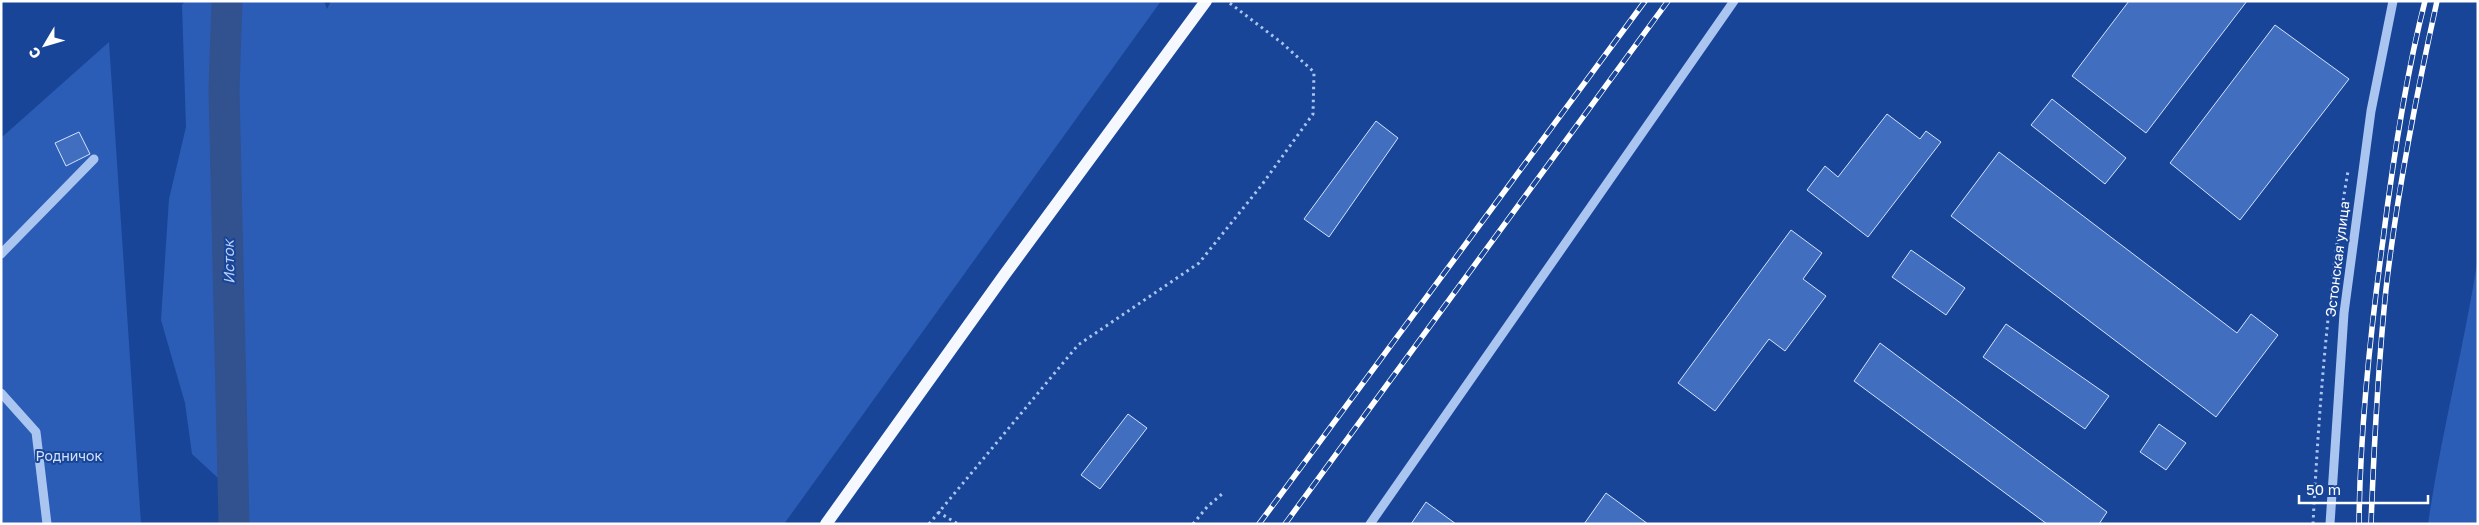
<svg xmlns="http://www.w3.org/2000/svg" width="2479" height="525" font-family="'Golos Text',sans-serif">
	<rect width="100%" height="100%" fill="#184598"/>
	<path fill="#2b5db6" d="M 185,1 L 324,1 L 327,9 L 331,1 L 1161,1 L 784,524 L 247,524 L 244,502 L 192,454 L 185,403 L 161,320 L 169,199 L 186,127 L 182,5 Z
		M 109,42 L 141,524 L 1,524 L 1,138 Z
		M 2478,258 L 2478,524 L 2428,524 C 2441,434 2464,347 2478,258 Z"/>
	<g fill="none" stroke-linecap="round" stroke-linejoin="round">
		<path stroke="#32518f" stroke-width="31" d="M 227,1 L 224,90 L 234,524"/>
	</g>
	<path fill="#416ebf" stroke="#d3e2fc" d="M 2129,1 L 2247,1 L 2146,133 L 2072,76 Z
		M 2275,25 L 2349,79 L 2240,220 L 2170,163 Z
		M 2052,99 L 2126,158 L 2105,184 L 2031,125 Z
		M 1887,114 L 1920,139 L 1926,131 L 1941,142 L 1868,237 L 1807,190 L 1825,166 L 1838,177 Z
		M 1376,121 L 1398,138 L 1329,237 L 1304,219 Z
		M 79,132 L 90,154 L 66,166 L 55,143 Z
		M 1999,152 L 2237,333 L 2251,314 L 2278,335 L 2216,417 L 1951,216 Z
		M 1791,230 L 1822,253 L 1803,279 L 1826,296 L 1785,351 L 1769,339 L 1715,411 L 1678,383 Z
		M 1911,250 L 1965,288 L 1946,315 L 1892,277 Z
		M 2006,324 L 2109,396 L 2085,429 L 1983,357 Z
		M 1880,343 L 2107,512 L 2099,524 L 2047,524 L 1854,381 Z
		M 1128,414 L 1147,428 L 1100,489 L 1081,475 Z
		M 2159,424 L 2186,443 L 2166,470 L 2140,452 Z
		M 1606,493 L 1648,524 L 1584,524 Z
		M 1426,502 L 1456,524 L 1411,524 Z"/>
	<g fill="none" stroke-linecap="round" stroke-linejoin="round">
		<path stroke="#abc5f1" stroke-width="3" stroke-dasharray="2.5 4" stroke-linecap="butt" d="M 938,512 L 958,524
			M 929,524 L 1078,345 L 1199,263 L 1261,186 L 1313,114 L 1314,72 L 1282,43 L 1227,1
			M 1193,524 L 1207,507 L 1222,494
			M 2313,524 C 2319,406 2328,288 2348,171"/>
		<path stroke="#abc5f1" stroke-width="9" d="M 1,254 L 94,159
			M 1,393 L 36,432 L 47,524
			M 1370,524 L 1734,1
			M 2330,524 L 2344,313 L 2371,111 L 2393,1"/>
		<path stroke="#f5f8ff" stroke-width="12" d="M 826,524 L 1005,274 L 1206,1"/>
		<g stroke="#fff" stroke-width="5.5">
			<path id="rail" d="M 1259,524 L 1645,1
				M 1285,524 L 1668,1
				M 2359,524 C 2360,429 2370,334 2383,240 C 2393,160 2405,79 2425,1
				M 2371,524 C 2374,445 2378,367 2386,289 C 2397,192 2416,96 2437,1"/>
		</g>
		<use href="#rail" stroke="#184598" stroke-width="4" stroke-dasharray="11" stroke-linecap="butt"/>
	</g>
	<g text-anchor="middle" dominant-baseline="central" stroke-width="4" stroke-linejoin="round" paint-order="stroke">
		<g font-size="14" fill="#fff" stroke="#184598">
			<text transform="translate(2337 259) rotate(-83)">Эстонская улица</text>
		</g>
		<g font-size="14" fill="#d3e2fc" stroke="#184598">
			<text x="69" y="455">Родничок</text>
		</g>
		<g font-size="15" font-style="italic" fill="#b8cff8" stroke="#184598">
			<text transform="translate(228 262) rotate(-91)">Исток</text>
		</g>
	</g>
	<rect width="2479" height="525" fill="none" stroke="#ffffff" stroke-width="5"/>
	<g transform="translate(45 45) rotate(232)" stroke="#184598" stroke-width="4" paint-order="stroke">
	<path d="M0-4L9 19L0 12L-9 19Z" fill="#ffffff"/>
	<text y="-8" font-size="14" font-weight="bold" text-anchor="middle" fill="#ffffff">С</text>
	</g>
	<path d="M2299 495v8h129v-8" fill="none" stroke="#ffffff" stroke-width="2.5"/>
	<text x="2306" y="495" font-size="15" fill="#ffffff" stroke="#184598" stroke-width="4" paint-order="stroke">50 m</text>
</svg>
